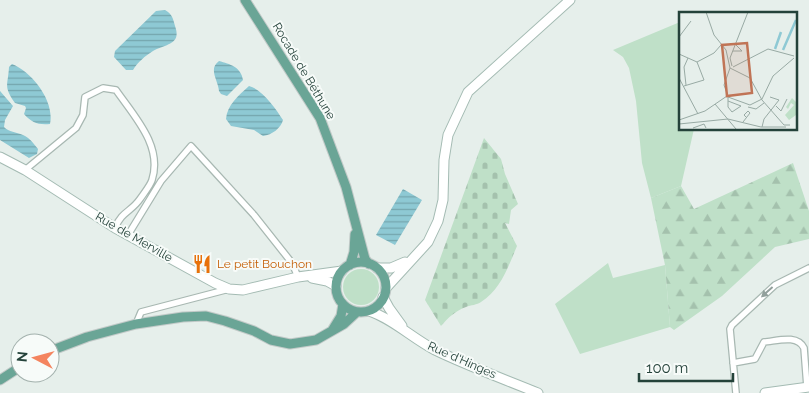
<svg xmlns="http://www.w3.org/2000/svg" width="809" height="393" font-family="Raleway,sans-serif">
	<defs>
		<pattern id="forest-firs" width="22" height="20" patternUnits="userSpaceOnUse" patternTransform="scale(1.25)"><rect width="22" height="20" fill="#bfe0c8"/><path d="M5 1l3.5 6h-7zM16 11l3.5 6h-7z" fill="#a4c1ad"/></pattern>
		<pattern id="cemetery-stones" width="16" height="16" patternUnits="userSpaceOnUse" patternTransform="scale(1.25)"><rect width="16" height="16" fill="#bfe0c8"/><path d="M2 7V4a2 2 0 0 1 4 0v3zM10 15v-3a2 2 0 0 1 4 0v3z" fill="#a4c1ad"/></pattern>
		<pattern id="water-rules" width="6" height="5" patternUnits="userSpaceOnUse" patternTransform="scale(1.25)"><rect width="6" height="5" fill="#8ec9d4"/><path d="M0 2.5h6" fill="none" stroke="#74a5ad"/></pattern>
	</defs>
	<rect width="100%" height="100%" fill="#e6efeb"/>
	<path fill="#bfe0c8" d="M 680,22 L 680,129 L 694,129 L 681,186 L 651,198 L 642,163 L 636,101 L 629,68 L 623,57 L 613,50 Z
		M 608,263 L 613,278 L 665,265 L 670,327 L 580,354 L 555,304 Z
		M343 287a18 18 0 1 1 36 0a18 18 0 1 1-36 0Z"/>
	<path fill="url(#forest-firs)" d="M 793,163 L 809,211 L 809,239 L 775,247 L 722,296 L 674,330 L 670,327 L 665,265 L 651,198 L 681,186 L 694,209 Z"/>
	<path fill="url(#cemetery-stones)" d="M 484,138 L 501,159 L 505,174 L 518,204 L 511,210 L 509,224 L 505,223 L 517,246 C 508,267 501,289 481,302 C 477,305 471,305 466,307 C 455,311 449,317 441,326 L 425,300 Z"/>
	<path fill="url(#water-rules)" d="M 165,10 C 172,14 173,18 175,26 C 182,45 165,44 153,51 C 145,56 138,62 133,70 L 126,70 L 114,57 L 115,51 L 156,11 Z
		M 219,61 C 230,64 241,67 243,80 L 227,96 L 221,94 L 219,91 C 218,80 208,69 219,61 Z
		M 12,64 C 32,72 55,101 50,124 C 38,125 32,123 24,114 L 26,108 L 25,106 L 15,103 C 3,86 8,86 9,67 Z
		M 249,86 C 262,89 276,109 283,120 C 281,128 272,135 263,136 L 254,130 L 231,126 L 226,119 C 227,105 239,95 249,86 Z
		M 0,91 L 13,106 L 5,120 L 4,127 C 9,132 16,132 23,135 C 30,138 34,144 38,149 L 37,154 L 29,158 L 0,140 Z
		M 403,189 L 422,200 L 395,245 L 376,235 Z"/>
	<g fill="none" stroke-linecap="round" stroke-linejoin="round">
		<g stroke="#a8b8b2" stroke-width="8">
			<path id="street" d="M 25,170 L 76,128 L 83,115 L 85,97 L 103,88 L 116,90 C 134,116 163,146 152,180 C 150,186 144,193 140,199 C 131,212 122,211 115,228
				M 128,235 L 161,181 L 191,146 L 254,215 L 292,263 L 298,277
				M 136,324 L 141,312 L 229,289
				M 733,363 L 755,359 L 764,342 C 777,341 797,334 804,348 L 807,387
				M 736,393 L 730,329 L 732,325 L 775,285 L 809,268"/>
		</g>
		<g stroke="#a4bbb3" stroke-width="11">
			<path id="secondary" d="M 0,157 L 25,170 L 115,228 L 215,283 L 229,289 L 243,290 L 298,277 L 342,271
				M 377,268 L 391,268 L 405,262
				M 312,278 L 327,281 L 336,286
				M 386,288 L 428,242 L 438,221 L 443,200 L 444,160 L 448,135 L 468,92 L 570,0
				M 383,297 L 389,308 L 402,326
				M 369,311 C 393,319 412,338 435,350 C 468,366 504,379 538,393
				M 765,393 L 809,387"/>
		</g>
		<g stroke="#c2cac8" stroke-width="11">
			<path id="primary" d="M 245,0 L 320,118 L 346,187 L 365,259 L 369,264
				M336 287a25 25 0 1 1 50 0a25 25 0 1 1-50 0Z
				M 350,265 L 354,252 L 355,234
				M 333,329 L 341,316 L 343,304
				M 50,351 L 87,337 L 136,324 L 183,317 L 206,316 L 225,321 L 254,331 L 271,340 L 290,344 L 316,340 L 344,324 L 357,312
				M 0,380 L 20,367"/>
		</g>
		<use href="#street" stroke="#fff" stroke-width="5.5"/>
		<use href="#secondary" stroke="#fff" stroke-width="9"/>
		<use href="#primary" stroke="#6aa596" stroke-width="9"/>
	</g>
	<defs><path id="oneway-solid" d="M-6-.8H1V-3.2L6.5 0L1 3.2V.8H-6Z" transform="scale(1.25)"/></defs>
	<use fill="#92a09c" href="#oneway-solid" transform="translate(767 292) rotate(138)"/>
	<defs>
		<g id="restaurant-bare" transform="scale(1.5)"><path d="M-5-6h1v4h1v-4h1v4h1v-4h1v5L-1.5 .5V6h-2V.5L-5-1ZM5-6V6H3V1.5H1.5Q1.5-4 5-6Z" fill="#e8710a" stroke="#f7fbf9" stroke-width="2.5" paint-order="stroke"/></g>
	</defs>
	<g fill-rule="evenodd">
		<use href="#restaurant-bare" x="202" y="264"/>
	</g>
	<g text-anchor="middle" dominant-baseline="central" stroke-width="4" stroke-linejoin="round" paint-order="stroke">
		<g font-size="12" fill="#24423a" stroke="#f7fbf9">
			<text transform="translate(304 71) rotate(59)">Rocade de Béthune</text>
			<text transform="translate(134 237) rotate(30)">Rue de Merville</text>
			<text transform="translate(462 360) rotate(24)">Rue d'Hinges</text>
		</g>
		<g font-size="12" fill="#c56008" stroke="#f7fbf9" text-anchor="start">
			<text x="217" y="264">Le petit Bouchon</text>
		</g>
	</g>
	<g transform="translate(679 12)">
		<rect width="118" height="118" fill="#e6efeb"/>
		<path d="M 113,86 L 117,90 L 117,103 L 110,108 L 106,103 L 115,93 L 112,91 L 109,97 L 107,95 Z" fill="#bfe0c8"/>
		<path fill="none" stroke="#8ec9d4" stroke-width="2.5" d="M 96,37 L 102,20M 104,38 L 117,8"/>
		<path fill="none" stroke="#98aaa4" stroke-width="1" d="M 27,0 L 35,23 L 47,38 L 51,56 L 71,66 L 83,88 L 105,113 L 111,113M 0,25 L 12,9M 54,39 L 63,39 L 57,33M 0,42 L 18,50M 18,50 L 35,41 L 42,33M 53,54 L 51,46 L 69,0M 54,55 L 89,37 L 115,44M 0,66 L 19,102M 7,73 L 5,55 L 9,46M 5,74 L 25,68 L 18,50M 49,84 L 45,73 L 51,56M 49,89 L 62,94 L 53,100 L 49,95 L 49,85 L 71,93 L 83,87 L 94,64 L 115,46M 36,92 L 57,117M 97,94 L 102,99 L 108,87M 69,95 L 77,97 L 85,91M 0,108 L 26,99 L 48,84M 64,110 L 71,101 L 69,99 L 65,103 L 67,105M 0,112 L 49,107 L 82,115 L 107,115M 83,115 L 85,107 L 100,88 L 91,85M 14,116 L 25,112 L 27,116"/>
		<path fill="#c07456" fill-opacity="0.15" stroke="#c07456" stroke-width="2.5" d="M 68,31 L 73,81 L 48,84 L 43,33 Z"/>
		<rect width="118" height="118" fill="none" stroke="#24423a" stroke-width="2.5"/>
	</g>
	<g transform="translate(35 358) rotate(276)"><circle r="24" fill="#f7fbf9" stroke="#a3b1ad"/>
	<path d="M0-4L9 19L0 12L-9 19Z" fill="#f4845f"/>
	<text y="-8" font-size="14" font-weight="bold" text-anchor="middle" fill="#24423a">N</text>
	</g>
	<path d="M639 373v8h94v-8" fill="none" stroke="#24423a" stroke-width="2.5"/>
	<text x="646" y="373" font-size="15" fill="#24423a" stroke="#f7fbf9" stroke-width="4" paint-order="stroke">100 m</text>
</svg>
